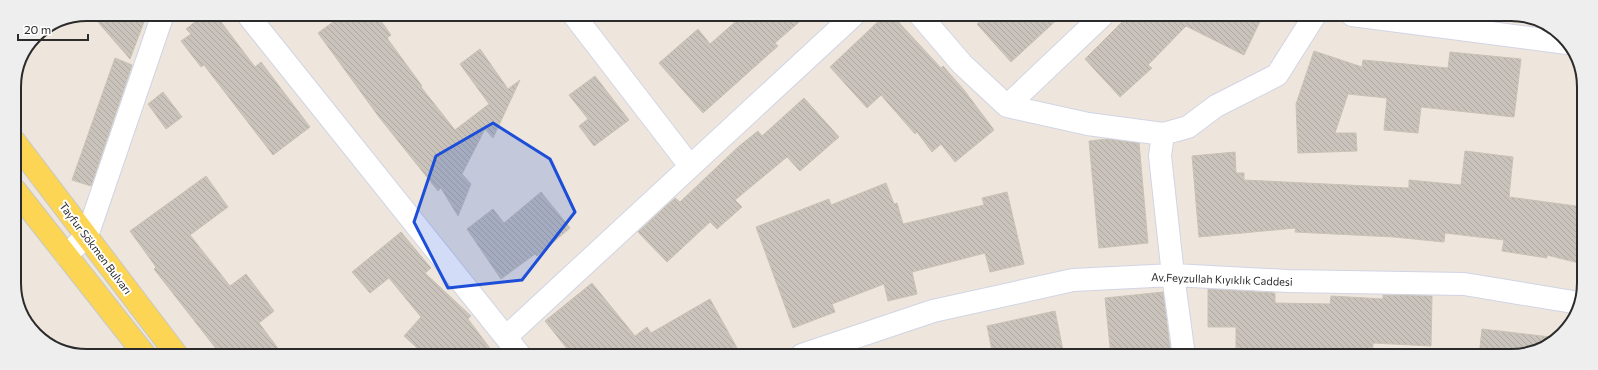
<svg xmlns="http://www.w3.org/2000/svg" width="1598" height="370" font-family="Commissioner,sans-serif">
	<defs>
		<pattern id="building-back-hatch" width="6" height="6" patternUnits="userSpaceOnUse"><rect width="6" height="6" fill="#c9c3bb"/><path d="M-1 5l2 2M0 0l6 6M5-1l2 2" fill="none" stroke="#ada8a1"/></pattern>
	</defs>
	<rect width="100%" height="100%" fill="#eee6dc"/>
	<path fill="url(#building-back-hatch)" stroke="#c9c2b5" d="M 91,14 L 147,14 L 130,59 Z
		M 205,14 L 215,14 L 255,67 L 261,62 L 310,127 L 273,155 L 204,65 L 201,67 L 181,41 L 191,34 L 186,29 Z
		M 344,14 L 376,14 L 391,35 L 387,38 L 422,86 L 421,87 L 455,130 L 489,104 L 460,64 L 480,49 L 508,89 L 520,80 L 493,138 L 485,129 L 462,174 L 471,184 L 458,216 L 441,188 L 438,191 L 379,117 L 318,33 Z
		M 743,15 L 807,15 L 775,43 L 778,46 L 703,113 L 659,63 L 698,29 L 710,44 Z
		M 885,15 L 892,15 L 941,68 L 943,66 L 964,90 L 994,130 L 955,162 L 941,144 L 932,152 L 917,132 L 915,134 L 881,95 L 867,108 L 830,67 Z
		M 987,15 L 1062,15 L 1011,62 L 977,24 Z
		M 1129,15 L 1263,15 L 1244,55 L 1186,26 L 1148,65 L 1152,68 L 1120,97 L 1085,59 Z
		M 1314,51 L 1362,67 L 1363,60 L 1448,68 L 1450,52 L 1521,59 L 1514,117 L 1421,107 L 1418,133 L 1384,130 L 1387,98 L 1348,94 L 1335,133 L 1356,133 L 1357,151 L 1298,153 L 1296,104 Z
		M 115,58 L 132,65 L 91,186 L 72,180 Z
		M 595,76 L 629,120 L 594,146 L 579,126 L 588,119 L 569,95 Z
		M 163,92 L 182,117 L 166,129 L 148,104 Z
		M 804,98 L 839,137 L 800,171 L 787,157 L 735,200 L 742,207 L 717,229 L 710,222 L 667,262 L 638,232 L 675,198 L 680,202 L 738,147 L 758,131 L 762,136 Z
		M 1108,139 L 1139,143 L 1148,243 L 1099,248 L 1089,141 Z
		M 1465,151 L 1513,157 L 1509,197 L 1583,207 L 1583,264 L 1547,255 L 1547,258 L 1502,251 L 1504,240 L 1445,233 L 1444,242 L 1394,237 L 1295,232 L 1296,228 L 1199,237 L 1192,156 L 1235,152 L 1236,173 L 1244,173 L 1244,180 L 1409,188 L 1409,180 L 1461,185 Z
		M 206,176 L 228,207 L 190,235 L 230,286 L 246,274 L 274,311 L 259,323 L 283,355 L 221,355 L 154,269 L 156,267 L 130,231 Z
		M 886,183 L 894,204 L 897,203 L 903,224 L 984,205 L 982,198 L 1007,192 L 1024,264 L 990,272 L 985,253 L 912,272 L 917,294 L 888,301 L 884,284 L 832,304 L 835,312 L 793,328 L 756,227 L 829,199 L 831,205 Z
		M 541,192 L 570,228 L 537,256 L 535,254 L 501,279 L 467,229 L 493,209 L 504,223 Z
		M 401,232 L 431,268 L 425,273 L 471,316 L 468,319 L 495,355 L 425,355 L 404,336 L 421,317 L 389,278 L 370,293 L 352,272 Z
		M 592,283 L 635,336 L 647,327 L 651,333 L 710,299 L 737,348 L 724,355 L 572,355 L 545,321 Z
		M 1208,289 L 1275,293 L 1275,303 L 1330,304 L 1331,296 L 1383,299 L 1383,295 L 1432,296 L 1431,346 L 1373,343 L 1372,356 L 1236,356 L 1236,327 L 1208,327 Z
		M 1163,292 L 1171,356 L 1111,356 L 1105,298 Z
		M 1055,311 L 1064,355 L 993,355 L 987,326 Z
		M 1482,329 L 1559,338 L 1516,356 L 1479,356 Z"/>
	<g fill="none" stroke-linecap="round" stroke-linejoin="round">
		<g stroke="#d1d4e5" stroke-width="24">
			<path id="minor" d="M 247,14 L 520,355
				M 573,14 L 690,166
				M 920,15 L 962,64 L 1007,106 L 1088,124 L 1163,134
				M 1352,15 L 1567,43
				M 1007,106 L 1103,15
				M 66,255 L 87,236 L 163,14
				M 506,337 L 854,15
				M 802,355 L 933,311 L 1073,280 L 1173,275 L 1287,281 L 1464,284 L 1579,303
				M 1184,356 L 1173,275 L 1160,156 L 1163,134 L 1188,127 L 1216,106 L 1277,75 L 1315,15"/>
		</g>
		<g stroke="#c8c8c8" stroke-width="24">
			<path id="major" d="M 15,142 L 177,355
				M 15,190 L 145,355"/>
		</g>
		<use href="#minor" stroke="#fff" stroke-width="22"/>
		<use href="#major" stroke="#fbd553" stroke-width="22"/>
	</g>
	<path fill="#1d4ed8" fill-opacity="0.2" stroke="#1d4ed8" stroke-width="3" stroke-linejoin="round" d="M 493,123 L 550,159 L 575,212 L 522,280 L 448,288 L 414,222 L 436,156 Z"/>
	<g text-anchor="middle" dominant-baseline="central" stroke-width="4" stroke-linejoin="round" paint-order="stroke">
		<g font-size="11" fill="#2b2b2b" stroke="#fff">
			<text transform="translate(96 248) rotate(53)">Tayfur Sökmen Bulvarı</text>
			<text transform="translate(1222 279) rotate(2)">Av.Feyzullah Kıyıklık Caddesi</text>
		</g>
	</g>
	<path d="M0 0H1598V370H0ZM87 21H1511A66 66 0 0 1 1577 87V283A66 66 0 0 1 1511 349H87A66 66 0 0 1 21 283V87A66 66 0 0 1 87 21Z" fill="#eee" fill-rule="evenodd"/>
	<path fill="none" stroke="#2b2b2b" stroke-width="2" d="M87 21H1511A66 66 0 0 1 1577 87V283A66 66 0 0 1 1511 349H87A66 66 0 0 1 21 283V87A66 66 0 0 1 87 21Z"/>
	<path d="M18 34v6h70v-6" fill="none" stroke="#2b2b2b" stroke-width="2"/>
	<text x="24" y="34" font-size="12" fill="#2b2b2b" stroke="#ffffff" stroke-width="3" paint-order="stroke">20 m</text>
</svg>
